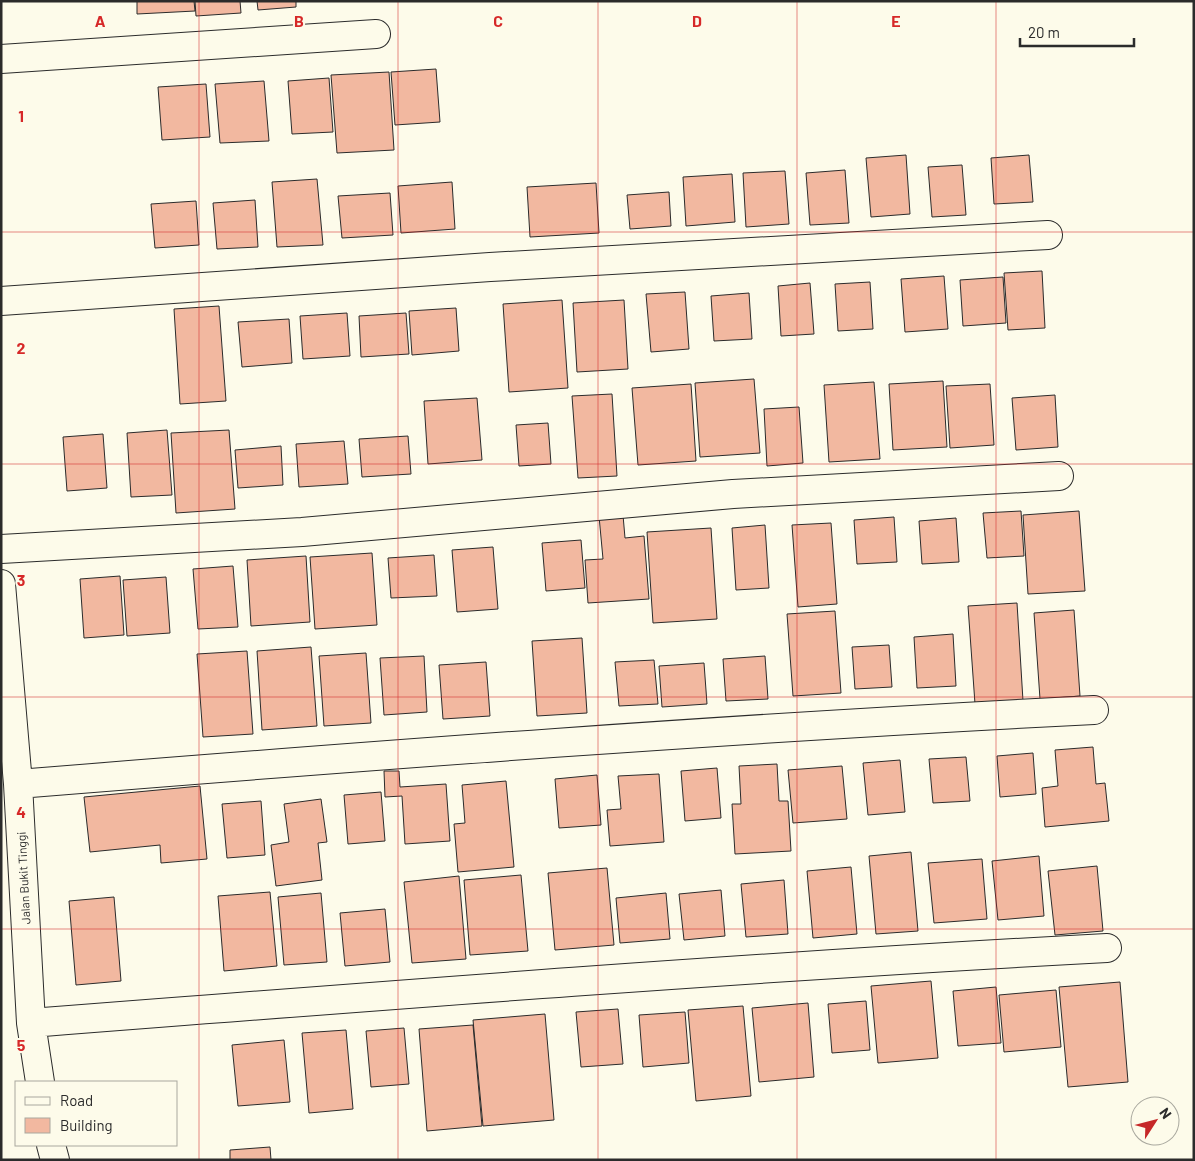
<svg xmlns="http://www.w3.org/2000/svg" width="1195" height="1161" font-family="Barlow,sans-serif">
	<rect width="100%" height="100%" fill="#fdfbea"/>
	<path fill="#f2b8a0" stroke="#2b2b2b" d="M 137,1 L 194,1 L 195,11 L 137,14 Z
		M 195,1 L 240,1 L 241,13 L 196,16 Z
		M 257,1 L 296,1 L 296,7 L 258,10 Z
		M 436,69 L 440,122 L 395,125 L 391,72 Z
		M 389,72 L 394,150 L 337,153 L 331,75 Z
		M 329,78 L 333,132 L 292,134 L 288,81 Z
		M 264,81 L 269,141 L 220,143 L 215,84 Z
		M 206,84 L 210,137 L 162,140 L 158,87 Z
		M 906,155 L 910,214 L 871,217 L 866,158 Z
		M 1029,155 L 1033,202 L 994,204 L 991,158 Z
		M 962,165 L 966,215 L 932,217 L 928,167 Z
		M 845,170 L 849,223 L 810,225 L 806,173 Z
		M 785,171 L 789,224 L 746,227 L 743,173 Z
		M 732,174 L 735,222 L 686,226 L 683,177 Z
		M 317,179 L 323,245 L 277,247 L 272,182 Z
		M 452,182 L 455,229 L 401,233 L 398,186 Z
		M 596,183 L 599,233 L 530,237 L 527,187 Z
		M 669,192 L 671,226 L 630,229 L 627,195 Z
		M 390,193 L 393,235 L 342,238 L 338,196 Z
		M 255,200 L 258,247 L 217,249 L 213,203 Z
		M 196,201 L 199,245 L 155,248 L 151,204 Z
		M 1042,271 L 1045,328 L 1008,330 L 1004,273 Z
		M 944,276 L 948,329 L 905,332 L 901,279 Z
		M 1003,277 L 1006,323 L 963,326 L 960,280 Z
		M 870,282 L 873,329 L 838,331 L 835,284 Z
		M 810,283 L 814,334 L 781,336 L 778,286 Z
		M 685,292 L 689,349 L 651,352 L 646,294 Z
		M 749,293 L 752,339 L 714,341 L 711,296 Z
		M 562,300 L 568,388 L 509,392 L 503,304 Z
		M 624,300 L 628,369 L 577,372 L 573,303 Z
		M 219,306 L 226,401 L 180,404 L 174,309 Z
		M 456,308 L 459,351 L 412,355 L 409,311 Z
		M 347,313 L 350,356 L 303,359 L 300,316 Z
		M 406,313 L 409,354 L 361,357 L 359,316 Z
		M 289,319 L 292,363 L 242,367 L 238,322 Z
		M 754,379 L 760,453 L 700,457 L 695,383 Z
		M 943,381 L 947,447 L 893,450 L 889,384 Z
		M 874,382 L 880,459 L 829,462 L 824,385 Z
		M 691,384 L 696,461 L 638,465 L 632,388 Z
		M 990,384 L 994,445 L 950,448 L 946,386 Z
		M 612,394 L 617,476 L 578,478 L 572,396 Z
		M 1055,395 L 1058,447 L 1016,450 L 1012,398 Z
		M 477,398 L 482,460 L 428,464 L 424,401 Z
		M 799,407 L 803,463 L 767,466 L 764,409 Z
		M 548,423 L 551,464 L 519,466 L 516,425 Z
		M 167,430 L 172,495 L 131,497 L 127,433 Z
		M 229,430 L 235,509 L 176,513 L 171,433 Z
		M 103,434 L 107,488 L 67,491 L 63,437 Z
		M 408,436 L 411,474 L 362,477 L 359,439 Z
		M 344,441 L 348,484 L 299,487 L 296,444 Z
		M 281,446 L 283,485 L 238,488 L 235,450 Z
		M 1021,511 L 1024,556 L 987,558 L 983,513 Z
		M 1079,511 L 1085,591 L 1028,594 L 1023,515 Z
		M 623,515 L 625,538 L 644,536 L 649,599 L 588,603 L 585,560 L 603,559 L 599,516 Z
		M 894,517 L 897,562 L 857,564 L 854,520 Z
		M 956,518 L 959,562 L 922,564 L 919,521 Z
		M 831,523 L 837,604 L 798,607 L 792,525 Z
		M 765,525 L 769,588 L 736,590 L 732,528 Z
		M 711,528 L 717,619 L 653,623 L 647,532 Z
		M 581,540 L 585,588 L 546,591 L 542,543 Z
		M 493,547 L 498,609 L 457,612 L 452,550 Z
		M 372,553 L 377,625 L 315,629 L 310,557 Z
		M 434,555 L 437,596 L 391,598 L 388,558 Z
		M 306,556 L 310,622 L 251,626 L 247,560 Z
		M 233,566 L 238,627 L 198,629 L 193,569 Z
		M 120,576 L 124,635 L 84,638 L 80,579 Z
		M 166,577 L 170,633 L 127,636 L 123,580 Z
		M 1017,603 L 1023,701 L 975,704 L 968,606 Z
		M 1074,610 L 1080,696 L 1040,699 L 1034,613 Z
		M 835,611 L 841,693 L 793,696 L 787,614 Z
		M 953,634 L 956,686 L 917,688 L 914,637 Z
		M 582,638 L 587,713 L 537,716 L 532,641 Z
		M 889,645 L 892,687 L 855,689 L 852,647 Z
		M 311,647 L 317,726 L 262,730 L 257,651 Z
		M 247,651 L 253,734 L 203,737 L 197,654 Z
		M 366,653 L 371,723 L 324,726 L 319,656 Z
		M 424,656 L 427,712 L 384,715 L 380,658 Z
		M 765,656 L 768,699 L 726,701 L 723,659 Z
		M 654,660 L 658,704 L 619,706 L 615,662 Z
		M 486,662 L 490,716 L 443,719 L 439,665 Z
		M 704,663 L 707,704 L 662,707 L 659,666 Z
		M 1093,747 L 1096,784 L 1105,783 L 1109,821 L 1045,827 L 1042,788 L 1058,786 L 1055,750 Z
		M 1033,753 L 1036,794 L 1000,797 L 997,756 Z
		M 966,757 L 970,801 L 933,803 L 929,759 Z
		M 900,760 L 905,812 L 868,815 L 863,763 Z
		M 777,764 L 779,801 L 788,801 L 791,851 L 735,854 L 732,804 L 741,804 L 739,766 Z
		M 842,766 L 847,819 L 793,823 L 788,770 Z
		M 717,768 L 721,818 L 685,821 L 681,771 Z
		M 384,771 L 399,771 L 400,787 L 446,784 L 450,841 L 405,844 L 402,796 L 385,797 Z
		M 659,774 L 664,842 L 610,846 L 607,810 L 621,809 L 618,776 Z
		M 597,775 L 601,825 L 559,828 L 555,779 Z
		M 506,781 L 514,867 L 458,872 L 454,824 L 465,823 L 462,785 Z
		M 200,786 L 207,859 L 161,863 L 160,845 L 90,852 L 84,797 Z
		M 381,792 L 385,841 L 348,844 L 344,795 Z
		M 321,799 L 327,842 L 318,843 L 322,880 L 276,886 L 271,845 L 289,842 L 284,804 Z
		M 261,801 L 265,855 L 227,858 L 222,804 Z
		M 911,852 L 918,931 L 876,934 L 869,856 Z
		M 1039,856 L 1044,916 L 998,920 L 992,861 Z
		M 982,859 L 987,919 L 934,923 L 928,863 Z
		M 1097,866 L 1103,931 L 1055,935 L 1048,871 Z
		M 851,867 L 857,934 L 813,938 L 807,871 Z
		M 607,868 L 614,945 L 555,950 L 548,873 Z
		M 521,875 L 528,951 L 470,955 L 464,880 Z
		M 459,876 L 466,959 L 412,963 L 404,882 Z
		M 784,880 L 788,934 L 746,937 L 741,884 Z
		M 721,890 L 725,936 L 684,940 L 679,894 Z
		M 270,892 L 277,966 L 224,971 L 218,896 Z
		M 321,893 L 327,962 L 284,965 L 278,897 Z
		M 666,893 L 670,939 L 620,943 L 616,898 Z
		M 114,897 L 121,981 L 76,985 L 69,901 Z
		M 385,909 L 390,962 L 345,966 L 340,913 Z
		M 931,981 L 938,1058 L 878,1063 L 871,986 Z
		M 1120,982 L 1128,1082 L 1068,1087 L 1059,987 Z
		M 996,987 L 1001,1043 L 958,1046 L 953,991 Z
		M 1056,990 L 1061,1047 L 1004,1052 L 999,995 Z
		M 866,1001 L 870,1050 L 832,1053 L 828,1004 Z
		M 808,1003 L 814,1077 L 759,1082 L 752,1008 Z
		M 743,1006 L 751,1096 L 696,1101 L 688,1010 Z
		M 618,1009 L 623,1064 L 581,1067 L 576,1012 Z
		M 685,1012 L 689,1063 L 643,1067 L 639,1015 Z
		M 545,1014 L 554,1120 L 483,1126 L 473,1020 Z
		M 473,1025 L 482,1126 L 427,1131 L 419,1029 Z
		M 404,1028 L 409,1084 L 371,1087 L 366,1031 Z
		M 346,1030 L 353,1109 L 309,1113 L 302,1033 Z
		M 284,1040 L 290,1102 L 238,1106 L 232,1045 Z
		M 270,1147 L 271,1160 L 230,1160 L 230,1150 Z"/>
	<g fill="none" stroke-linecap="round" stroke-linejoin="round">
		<g stroke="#2b2b2b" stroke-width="30">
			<path id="street" d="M 1,59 L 376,34
				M 1,301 L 490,267 L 1048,235
				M 1,549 L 302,532 L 733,494 L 1059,476
				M 1,584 L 18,784 L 31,1023 L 40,1082
				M 18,784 C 377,755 735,728 1094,710
				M 31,1023 C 390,995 748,967 1107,948
				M 51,1145 L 55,1160"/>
		</g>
		<use href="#street" stroke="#fdfbea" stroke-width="28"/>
	</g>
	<path fill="none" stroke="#d62828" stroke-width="1" stroke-opacity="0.55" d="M 199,1 L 199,1160M 398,1 L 398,1160M 598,1 L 598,1160M 797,1 L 797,1160M 996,1 L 996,1160M 1,232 L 1194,232M 1,464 L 1194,464M 1,697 L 1194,697M 1,929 L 1194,929"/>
	<g text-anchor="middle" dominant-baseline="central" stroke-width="4" stroke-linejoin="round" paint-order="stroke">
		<g font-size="12" fill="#2b2b2b" stroke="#fdfbea">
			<text transform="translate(23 878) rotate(-93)">Jalan Bukit Tinggi</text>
		</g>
	</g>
	<g font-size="16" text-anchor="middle" font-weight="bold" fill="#d62828" stroke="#fdfbea" stroke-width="4" stroke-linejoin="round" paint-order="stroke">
		<text x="100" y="27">A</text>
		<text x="299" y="27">B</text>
		<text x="498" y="27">C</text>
		<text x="697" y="27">D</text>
		<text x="896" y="27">E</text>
		<text x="21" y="122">1</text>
		<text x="21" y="354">2</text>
		<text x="21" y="586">3</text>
		<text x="21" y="818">4</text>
		<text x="21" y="1051">5</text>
	</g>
	<rect width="1195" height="1161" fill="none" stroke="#2b2b2b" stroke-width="5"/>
	<rect x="15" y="1081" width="162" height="65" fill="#fdfbea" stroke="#a9a89e"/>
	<rect x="25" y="1097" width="25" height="8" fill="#fdfbea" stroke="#a9a89e"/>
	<text x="60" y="1106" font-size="15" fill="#2b2b2b">Road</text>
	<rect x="25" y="1118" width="25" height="15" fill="#f2b8a0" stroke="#a9a89e"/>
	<text x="60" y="1131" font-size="15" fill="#2b2b2b">Building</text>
	<g transform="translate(1155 1121) rotate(54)"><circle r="24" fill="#fdfbea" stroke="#a9a89e"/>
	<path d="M0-4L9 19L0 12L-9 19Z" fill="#c62828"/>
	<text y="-8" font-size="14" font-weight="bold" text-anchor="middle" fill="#2b2b2b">N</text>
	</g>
	<path d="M1020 38v8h114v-8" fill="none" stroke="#2b2b2b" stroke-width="2.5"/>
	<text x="1028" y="38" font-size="15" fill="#2b2b2b" stroke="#fdfbea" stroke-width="4" paint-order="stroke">20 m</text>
</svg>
